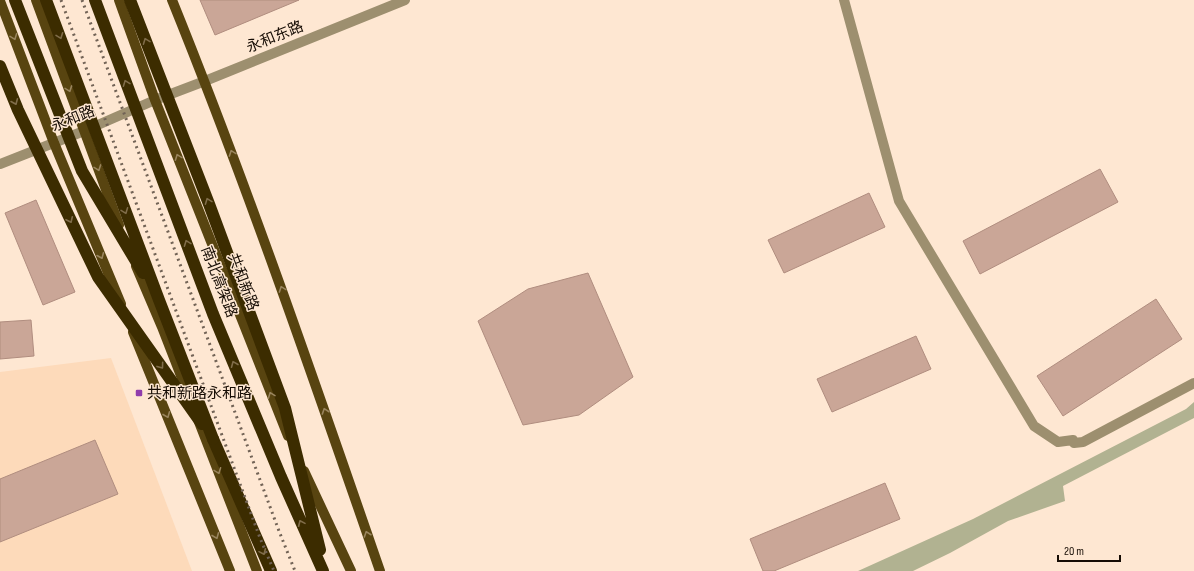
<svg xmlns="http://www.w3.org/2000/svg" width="1194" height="571" font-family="'Sofia Sans Condensed','Noto Sans SC',sans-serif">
	<rect width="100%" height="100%" fill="#fee7d2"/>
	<path fill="#fddaba" d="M 111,358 L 192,571 L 0,571 L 0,372 Z"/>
	<path fill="#b1b291" d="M 1194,402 L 1194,418 L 1063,486 L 1065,501 L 1008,521 L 950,553 L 913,571 L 858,571 L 973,519 L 1186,409 Z"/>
	<path fill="#caa697" stroke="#b08d7f" d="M 200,0 L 299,0 L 215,35 Z
		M 1100,169 L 1118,202 L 980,274 L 963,241 Z
		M 869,193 L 885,227 L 784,273 L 768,240 Z
		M 36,200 L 75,292 L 43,305 L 5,213 Z
		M 588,273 L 633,377 L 579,415 L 523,425 L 478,321 L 528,289 Z
		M 1156,299 L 1182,339 L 1063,416 L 1037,376 Z
		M 31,320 L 34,356 L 0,359 L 0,322 Z
		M 916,336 L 931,369 L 832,412 L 817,379 Z
		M 95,440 L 118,494 L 0,542 L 0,479 Z
		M 885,483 L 900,519 L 774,571 L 763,571 L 750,539 Z"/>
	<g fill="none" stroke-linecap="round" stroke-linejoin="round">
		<path stroke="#9d8f6f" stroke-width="10" d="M 844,0 L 899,201 L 1034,426 L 1058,442 L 1073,440 L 1074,443 L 1083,442 L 1194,383
			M 0,164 L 84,131 L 155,100 L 205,81 L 405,0"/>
		<path stroke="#584410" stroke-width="10" d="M 36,0 L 119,225
			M 119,0 L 155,100 L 288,436
			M 172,0 C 248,188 314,380 380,571
			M 0,1 L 54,143 L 121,304
			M 136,266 L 162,327 L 257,571
			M 133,332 L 230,571
			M 304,471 L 351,571"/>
		<path stroke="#3c2c00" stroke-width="12" d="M 213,439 L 271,571"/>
		<path stroke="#726356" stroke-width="3" stroke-dasharray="2 4" stroke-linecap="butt" d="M 61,0 L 260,538 L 274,571
			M 82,0 L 279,531 L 295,571"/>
		<path stroke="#3c2c00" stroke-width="12" d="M 15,0 L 82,171 L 143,273
			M 46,0 L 159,300 L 213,439
			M 95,0 L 213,314 L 281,477 L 323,571
			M 130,0 L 209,204 L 285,408 L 320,550
			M 0,66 L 18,110 L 98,277 L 202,424"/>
	</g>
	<defs><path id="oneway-chevron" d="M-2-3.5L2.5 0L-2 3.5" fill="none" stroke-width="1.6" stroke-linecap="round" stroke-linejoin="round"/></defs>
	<g stroke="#806d4a">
		<use href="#oneway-chevron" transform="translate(60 36) rotate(69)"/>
		<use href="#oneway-chevron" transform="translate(146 41) rotate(-111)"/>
		<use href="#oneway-chevron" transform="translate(126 83) rotate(-111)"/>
		<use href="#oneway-chevron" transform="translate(15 102) rotate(67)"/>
		<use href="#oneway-chevron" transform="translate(208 201) rotate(-111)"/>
		<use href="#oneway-chevron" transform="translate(125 211) rotate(69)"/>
		<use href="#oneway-chevron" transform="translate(70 220) rotate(65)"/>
		<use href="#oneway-chevron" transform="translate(187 243) rotate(-111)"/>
		<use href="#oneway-chevron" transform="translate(234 364) rotate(-112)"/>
		<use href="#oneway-chevron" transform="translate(161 366) rotate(54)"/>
		<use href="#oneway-chevron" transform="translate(301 523) rotate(-114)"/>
		<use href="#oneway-chevron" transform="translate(263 552) rotate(66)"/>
	</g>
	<g stroke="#9a855e">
		<use href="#oneway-chevron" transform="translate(14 37) rotate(69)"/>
		<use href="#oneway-chevron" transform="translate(69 89) rotate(70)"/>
		<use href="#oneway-chevron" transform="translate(232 153) rotate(-110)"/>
		<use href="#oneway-chevron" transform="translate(178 157) rotate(-111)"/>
		<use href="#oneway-chevron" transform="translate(98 168) rotate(70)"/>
		<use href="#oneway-chevron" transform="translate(101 256) rotate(67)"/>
		<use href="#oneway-chevron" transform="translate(282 289) rotate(-110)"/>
		<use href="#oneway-chevron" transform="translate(271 395) rotate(-111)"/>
		<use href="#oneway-chevron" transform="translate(325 411) rotate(-109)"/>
		<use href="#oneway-chevron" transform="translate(167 415) rotate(68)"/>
		<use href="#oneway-chevron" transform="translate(218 471) rotate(69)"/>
		<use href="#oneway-chevron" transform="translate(367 534) rotate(-109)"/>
		<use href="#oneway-chevron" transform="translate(216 536) rotate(68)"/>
	</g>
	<rect fill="#903dac" stroke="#fee7d2" stroke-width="1.5" x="135" y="389" width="8" height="8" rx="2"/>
	<g text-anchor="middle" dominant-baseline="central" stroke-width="3" stroke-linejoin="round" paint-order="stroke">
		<g font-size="15" fill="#160c04" stroke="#fee7d2">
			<text transform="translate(275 37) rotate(-22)">永和东路</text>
			<text transform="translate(73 119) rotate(-22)">永和路</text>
			<text transform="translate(219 282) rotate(69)">南北高架路</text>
			<text transform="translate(243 282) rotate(69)">共和新路</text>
		</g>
		<g font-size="15" fill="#160c04" stroke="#fee7d2" text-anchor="start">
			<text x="147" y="393">共和新路永和路</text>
		</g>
	</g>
	<path d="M1058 555v6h62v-6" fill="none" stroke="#160c04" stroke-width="2"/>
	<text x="1064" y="555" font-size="12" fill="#160c04" stroke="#fee7d2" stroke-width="3" paint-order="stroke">20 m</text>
</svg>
